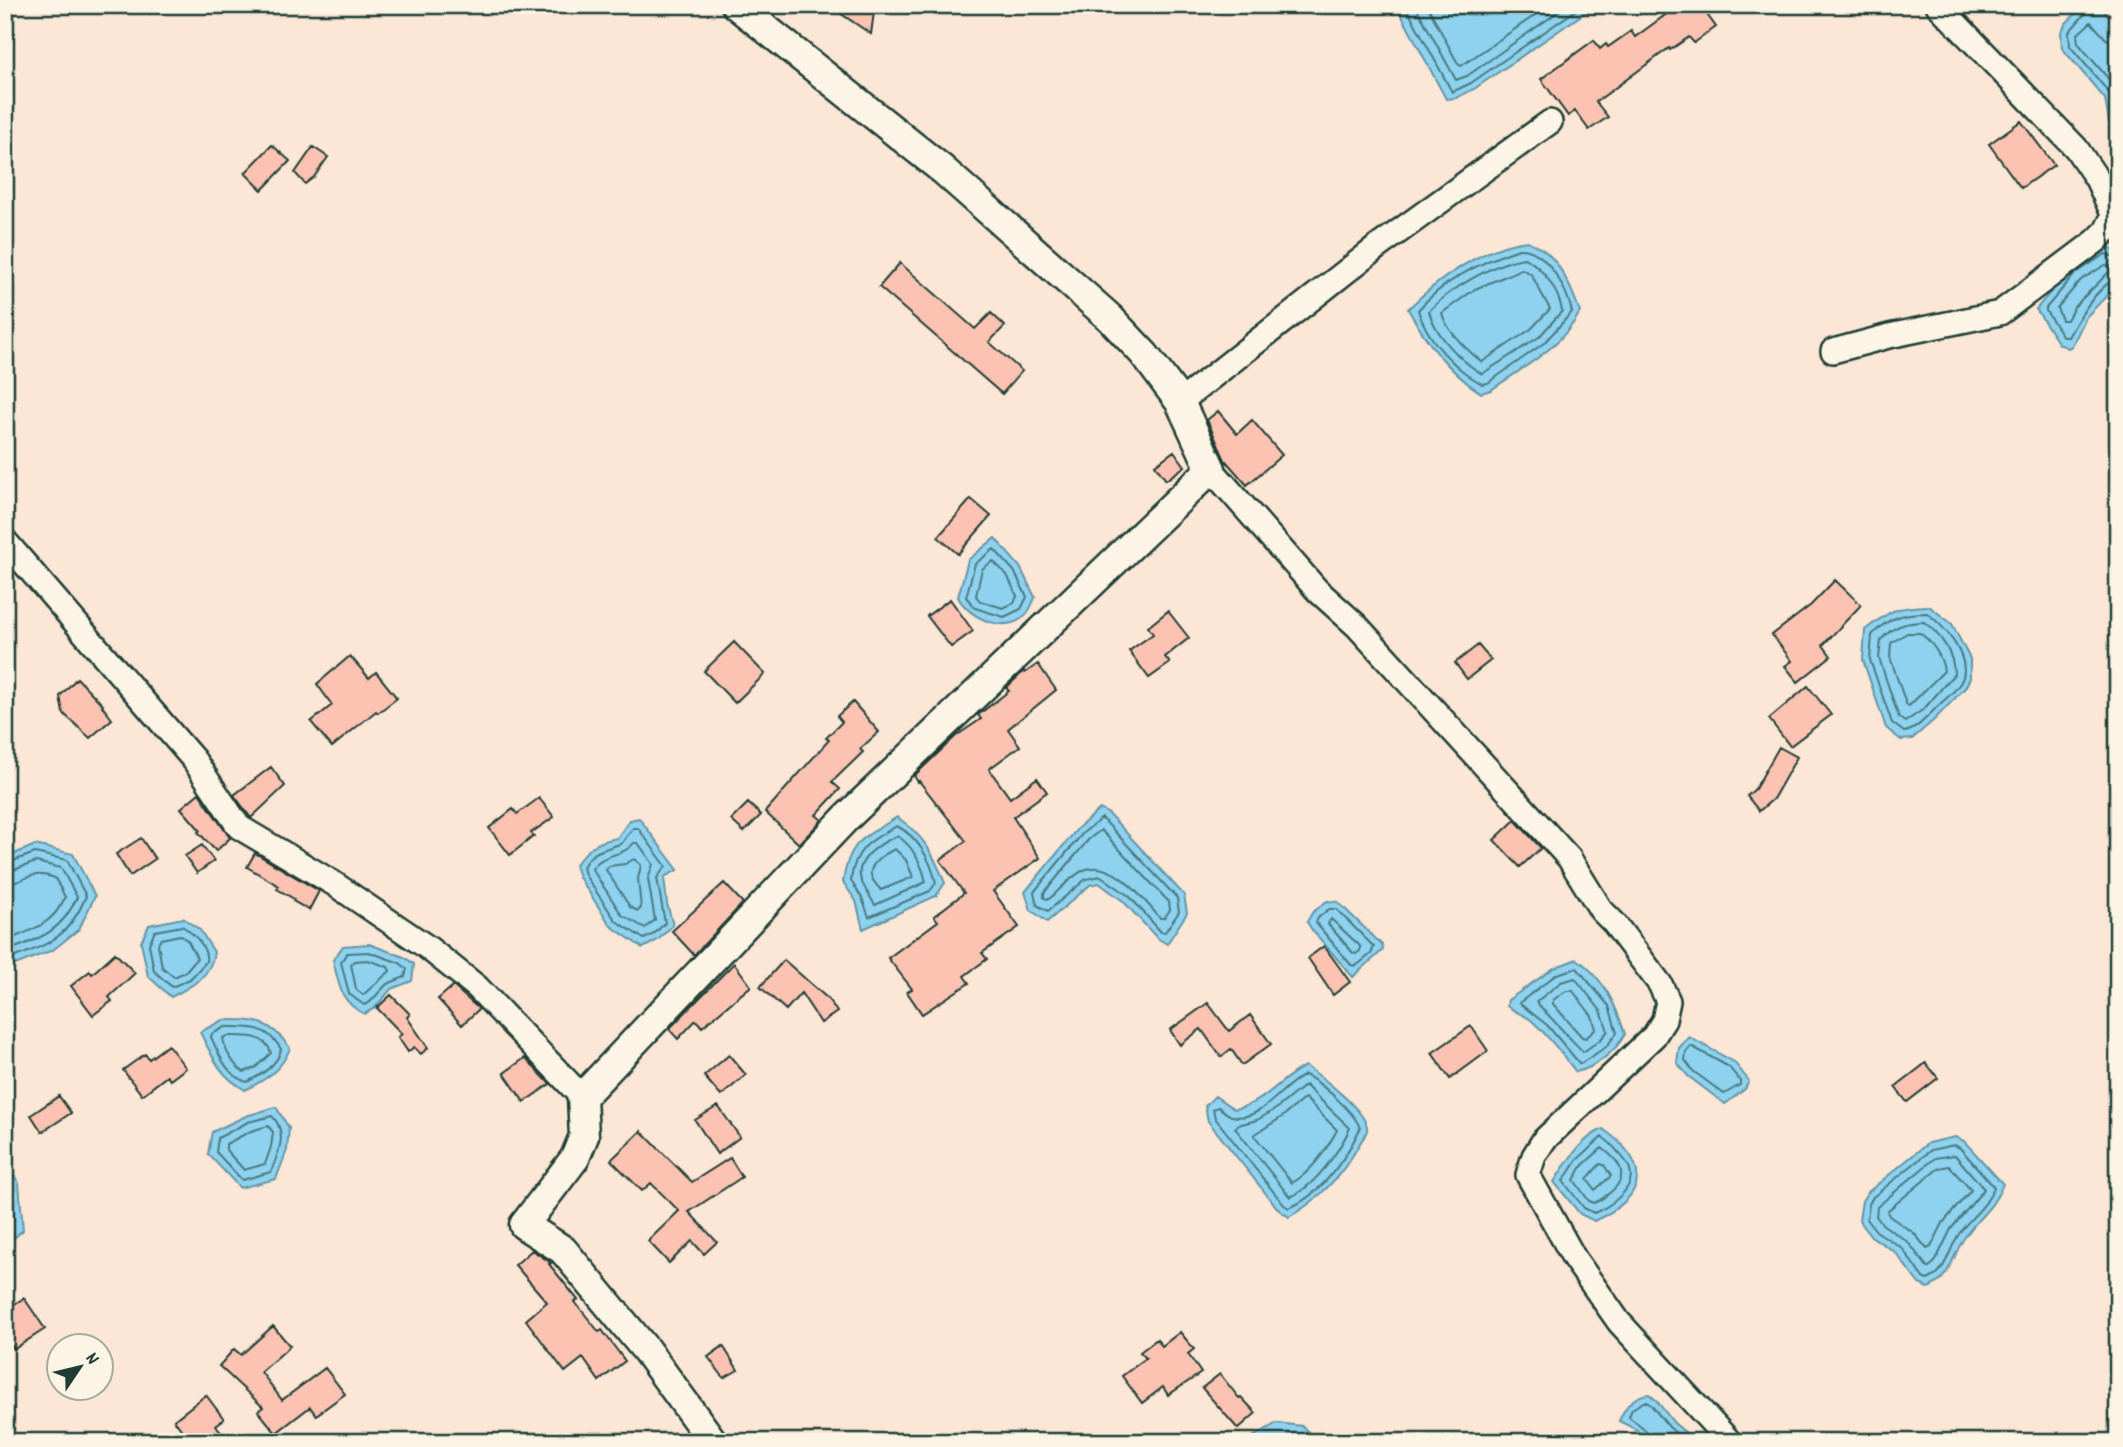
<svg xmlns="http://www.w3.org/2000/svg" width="2123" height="1447" font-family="Dekko,sans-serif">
	<rect width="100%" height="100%" fill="#fce6d6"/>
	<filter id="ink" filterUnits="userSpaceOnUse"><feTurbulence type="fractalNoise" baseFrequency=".0143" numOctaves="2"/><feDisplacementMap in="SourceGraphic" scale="14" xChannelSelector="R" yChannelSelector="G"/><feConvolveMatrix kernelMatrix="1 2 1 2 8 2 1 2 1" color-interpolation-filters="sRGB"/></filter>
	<g filter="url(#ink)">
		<path fill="#8ed2f0" stroke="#6296a5" stroke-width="2" d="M 1396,5 L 1596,5 L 1474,89 L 1456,98 L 1446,99 Z
			M 2085,5 L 2100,5 L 2118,30 L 2118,135 L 2109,122 L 2105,99 L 2062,48 L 2061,32 L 2066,23 Z
			M 1528,241 C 1534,245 1542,248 1547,253 C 1563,267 1573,292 1580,312 C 1562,347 1522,368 1491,390 L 1481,393 C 1448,371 1427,343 1408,309 C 1437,280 1485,245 1528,241 Z
			M 2106,245 L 2118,253 L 2118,284 L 2086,317 L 2072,346 L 2068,348 L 2059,344 L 2036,309 L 2071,268 Z
			M 995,538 L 1020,567 L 1035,597 C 1033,602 1031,608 1028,612 C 1010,637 969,619 958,597 L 968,560 Z
			M 1929,606 L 1952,624 L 1970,659 L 1970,678 L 1965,688 L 1934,720 L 1912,739 L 1901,740 L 1886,728 L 1863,660 L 1865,630 C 1892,609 1896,607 1929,606 Z
			M 1100,809 L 1109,814 L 1184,895 L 1187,913 L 1167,944 L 1157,938 L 1123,901 L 1099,883 L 1090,885 L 1047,922 L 1031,910 L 1025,892 L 1078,828 Z
			M 897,817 C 924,836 933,853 945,883 L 936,896 L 863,929 L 856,901 L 843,882 C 849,839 865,838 897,817 Z
			M 639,818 L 678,870 L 664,877 L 667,904 L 673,925 L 658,940 L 643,948 L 611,926 L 579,877 L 575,865 C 589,847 595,842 617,838 L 630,820 Z
			M 35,845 L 73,854 L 95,896 L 79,929 L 53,950 L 5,969 L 5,858 Z
			M 1327,901 L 1338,902 L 1382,945 L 1383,950 L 1353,977 L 1312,930 L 1307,922 L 1312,913 Z
			M 183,918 L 200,930 L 214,952 C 211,977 192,986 171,997 L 148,976 L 141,942 L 149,925 Z
			M 369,944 L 404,957 L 414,964 L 412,981 L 391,989 L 375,1008 L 364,1014 C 339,1000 340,987 333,960 L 343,946 Z
			M 1577,959 C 1603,977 1616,1005 1625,1034 C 1616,1051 1595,1068 1576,1072 C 1562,1054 1548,1035 1531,1020 C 1523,1014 1513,1012 1507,1005 L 1508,1000 L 1554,968 Z
			M 223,1020 C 256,1020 269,1019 290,1048 C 282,1070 265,1080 245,1090 C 219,1075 213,1058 200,1032 Z
			M 1689,1037 L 1734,1062 L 1749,1081 L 1745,1089 L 1725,1104 L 1688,1076 L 1677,1063 L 1679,1048 Z
			M 1305,1066 C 1319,1074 1370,1114 1367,1130 C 1366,1135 1361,1141 1359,1145 C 1342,1175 1319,1200 1289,1217 L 1279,1210 L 1208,1121 L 1205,1106 L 1215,1096 L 1234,1109 C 1264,1105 1279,1079 1305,1066 Z
			M 276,1107 L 289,1128 L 287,1150 L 276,1179 L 240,1188 L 208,1154 L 212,1132 L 246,1116 Z
			M 1603,1129 C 1651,1163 1649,1196 1594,1221 L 1580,1214 L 1554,1182 C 1567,1162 1580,1139 1603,1129 Z
			M 1955,1137 L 1964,1141 L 2003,1184 C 1994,1208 1978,1217 1965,1237 C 1952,1255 1951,1279 1928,1288 L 1919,1284 L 1896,1253 L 1871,1236 L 1859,1220 L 1862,1201 L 1867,1193 L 1928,1143 Z
			M 5,1162 L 19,1183 L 23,1230 L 5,1246 Z
			M 1649,1394 L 1656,1400 L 1674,1423 L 1697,1442 L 1645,1442 L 1637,1430 L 1619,1421 C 1625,1407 1632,1396 1649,1394 Z
			M 1277,1423 L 1302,1426 L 1319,1442 L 1244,1442 Z"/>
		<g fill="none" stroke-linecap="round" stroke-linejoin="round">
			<path stroke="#4b797f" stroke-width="2" d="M 1405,5 L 1452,92 L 1471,83 L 1583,5
				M 1415,5 L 1456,80 L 1467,76 L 1568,5
				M 1427,5 L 1458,64 L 1461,66 L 1550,5
				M 2089,5 L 2091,7 L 2069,32 L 2070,46 L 2111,95 L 2118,123
				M 2118,42 L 2106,39 L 2091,22 L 2077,35 L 2078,43 L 2118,90
				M 1519,249 C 1546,247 1567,290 1572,312 L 1544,343 L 1488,383 L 1482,384 C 1455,369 1427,340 1418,310 C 1443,281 1483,261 1519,249 Z
				M 1524,258 C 1542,266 1559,291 1562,311 L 1539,337 L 1482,374 C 1461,361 1435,335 1429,311 C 1449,289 1494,263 1524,258 Z
				M 2118,258 L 2105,254 L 2075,274 L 2046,308 L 2046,311 L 2063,337 L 2068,337 C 2077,321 2099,282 2118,279
				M 2105,265 L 2110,266 L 2110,271 L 2074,307 L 2067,320 L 2062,320 L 2057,308 L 2081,280 Z
				M 1522,269 L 1531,274 L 1550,309 L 1531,329 L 1482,362 C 1467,350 1447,332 1442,313 L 1475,289 Z
				M 994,549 L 1014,571 L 1027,597 L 1021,609 L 1004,617 L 975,608 L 966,597 L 975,564 Z
				M 993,561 L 1007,575 L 1017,596 L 1014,603 L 1003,608 L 980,601 L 976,596 L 982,569 Z
				M 1927,613 C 1943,625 1969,654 1963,677 C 1960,689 1942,701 1934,710 C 1926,718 1915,731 1904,732 L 1892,723 L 1870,660 L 1872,635 C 1889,617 1903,613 1927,613 Z
				M 1924,622 C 1940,634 1954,653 1954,674 L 1924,709 L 1905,722 L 1899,718 L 1879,658 L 1881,640 C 1893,626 1906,622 1924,622 Z
				M 1907,633 L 1920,633 C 1932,642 1942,656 1944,671 L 1909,706 L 1906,704 L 1890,657 L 1891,643 Z
				M 1102,818 L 1177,898 L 1179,912 L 1165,932 L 1161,932 L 1129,896 L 1101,876 L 1086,879 L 1048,911 L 1037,905 L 1034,892 L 1083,833 Z
				M 897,826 C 918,837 931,860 936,883 L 930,891 L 869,917 L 862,898 L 851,881 C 854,848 871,840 897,826 Z
				M 633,828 L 638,828 L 666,866 L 657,878 L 665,923 L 654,934 L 644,939 L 616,921 L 585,875 L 583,867 C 592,849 605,850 622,843 Z
				M 1101,830 L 1169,902 L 1170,910 L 1164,918 L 1160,918 C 1143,899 1113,858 1084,870 C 1071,876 1060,890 1049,899 L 1044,898 L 1044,893 L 1089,839 Z
				M 897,836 C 913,845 922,865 926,882 L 875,905 C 871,898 864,888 861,880 C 853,860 882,842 897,836 Z
				M 634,843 L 638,843 L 653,864 L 648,879 L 655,920 L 645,928 L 622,915 L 592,869 C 602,852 622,858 634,843 Z
				M 895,849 L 906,860 L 913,877 L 881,890 C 878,887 872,880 871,875 C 869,863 886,853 895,849 Z
				M 634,859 L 641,865 L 638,879 L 641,908 L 638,911 L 630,907 L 606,870 L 609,866 L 625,864 Z
				M 5,864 L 35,853 L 67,860 L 86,896 C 68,940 46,945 5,961
				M 5,873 L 36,862 L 61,868 L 77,897 C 62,932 39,939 5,952
				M 5,884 C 29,882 27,869 55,878 L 65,897 C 53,925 32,930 5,941
				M 1329,909 L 1336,909 L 1374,947 L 1371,954 L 1356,966 L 1351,965 L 1316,923 L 1318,918 Z
				M 1331,919 L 1360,946 L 1360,951 L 1356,954 L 1353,953 L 1328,924 Z
				M 182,926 C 194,934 208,947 206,962 L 190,979 L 172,987 L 154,971 L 149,944 L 155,931 Z
				M 180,935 L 188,941 L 197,958 L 185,972 L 174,977 L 162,967 L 158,944 L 161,939 Z
				M 369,952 L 400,963 L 407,969 L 405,977 L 387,984 L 370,1002 L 364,1005 L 349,994 L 341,962 L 347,953 Z
				M 368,960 L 388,967 L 390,971 L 363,995 L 356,989 L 351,964 L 354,961 Z
				M 1577,968 L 1609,1006 L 1617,1033 L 1606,1047 L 1580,1064 L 1547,1025 L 1519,1003 L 1557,974 Z
				M 1575,978 L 1601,1011 L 1608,1031 L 1600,1040 L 1583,1052 L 1536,1002 L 1561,982 Z
				M 1566,991 L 1573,991 L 1592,1016 L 1596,1029 L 1586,1038 L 1582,1037 L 1553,1004 L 1553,1000 Z
				M 225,1027 C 251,1027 266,1025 281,1049 C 278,1065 261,1075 247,1082 C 227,1076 219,1055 211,1037 L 212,1034 Z
				M 228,1036 C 244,1036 266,1034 271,1053 L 255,1068 L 244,1072 C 234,1066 224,1050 223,1038 Z
				M 1691,1046 L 1729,1067 L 1740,1081 L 1740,1085 L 1724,1094 L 1693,1071 L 1685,1060 L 1686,1052 Z
				M 1305,1075 C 1319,1081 1357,1114 1360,1129 C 1345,1159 1321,1195 1289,1208 L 1284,1205 L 1215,1118 L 1213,1109 L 1218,1107 C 1222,1109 1227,1115 1232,1116 C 1262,1123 1282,1084 1305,1075 Z
				M 1305,1085 L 1350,1128 C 1339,1151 1315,1187 1290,1197 L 1235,1128 L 1238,1125 L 1257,1120 L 1276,1109 Z
				M 1305,1098 L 1337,1130 C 1327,1149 1311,1172 1292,1183 L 1254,1135 L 1282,1117 Z
				M 272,1116 C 288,1132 279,1152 271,1172 L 242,1180 L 216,1152 L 218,1138 L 248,1122 Z
				M 268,1126 L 273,1132 L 271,1147 L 265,1164 L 244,1170 L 226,1150 L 226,1144 L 251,1131 Z
				M 1602,1137 C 1609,1141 1613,1146 1618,1152 C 1622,1157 1629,1163 1630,1170 C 1636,1189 1609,1207 1594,1213 L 1584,1208 L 1563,1181 L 1577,1160 Z
				M 1954,1145 L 1960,1148 L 1994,1187 C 1988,1205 1972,1216 1961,1231 C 1949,1246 1947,1274 1927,1280 L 1923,1278 L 1902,1248 L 1876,1231 L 1867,1219 L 1869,1204 L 1873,1197 L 1931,1150 Z
				M 1602,1148 C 1618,1160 1630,1173 1613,1190 C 1606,1196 1602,1200 1594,1203 L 1589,1201 L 1574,1180 L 1583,1165 Z
				M 1955,1155 L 1984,1189 L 1951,1229 L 1935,1262 L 1928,1268 L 1908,1242 L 1882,1224 L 1876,1216 L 1877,1207 L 1935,1158 Z
				M 1600,1164 L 1604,1165 L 1611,1176 L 1595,1190 L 1587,1179 Z
				M 1949,1166 L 1971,1190 L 1943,1223 L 1931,1247 L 1927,1249 L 1914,1233 L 1889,1216 L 1887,1211 L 1939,1168 Z
				M 1650,1442 C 1649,1428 1638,1425 1629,1417 L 1632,1409 L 1645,1401 L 1651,1405 L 1669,1427 L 1686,1442"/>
		</g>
		<path fill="#fcc3b2" stroke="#1f3d34" stroke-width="2" d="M 828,5 L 864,5 L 874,12 L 871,34 Z
			M 1679,5 L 1700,5 L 1716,27 L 1694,43 L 1689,37 L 1670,50 L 1669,48 L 1596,102 L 1608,117 L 1589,130 L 1575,111 L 1568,116 L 1541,79 L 1594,40 L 1600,49 L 1606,44 L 1608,47 L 1631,31 L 1635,37 Z
			M 2021,121 L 2054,165 L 2021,188 L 1989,144 Z
			M 272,145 L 290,161 L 262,190 L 245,173 Z
			M 313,147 L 328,157 L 314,177 L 305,184 L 295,173 Z
			M 900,263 L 975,329 L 991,313 L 1005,326 L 989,342 L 1022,371 L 1002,394 L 879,287 Z
			M 1218,411 L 1237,434 L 1252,420 L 1282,455 L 1247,485 L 1225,460 L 1207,420 Z
			M 1174,451 L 1185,466 L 1166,480 L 1155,465 Z
			M 971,499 L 991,516 L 958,554 L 938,537 Z
			M 1835,580 L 1861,605 L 1823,645 L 1831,656 L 1798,682 L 1785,666 L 1792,661 L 1772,635 L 1811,605 Z
			M 950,599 L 973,631 L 951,647 L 927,616 Z
			M 1168,611 L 1189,638 L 1165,657 L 1170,663 L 1149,678 L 1129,651 L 1153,634 L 1148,627 Z
			M 734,642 L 765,674 L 735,703 L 704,671 Z
			M 1478,645 L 1491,660 L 1467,679 L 1455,663 Z
			M 350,656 L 369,678 L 376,672 L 397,698 L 378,713 L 376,711 L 332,747 L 311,722 L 332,705 L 317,684 Z
			M 1038,664 L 1056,690 L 1008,729 L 1020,746 L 989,769 L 1010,798 L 1037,778 L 1047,792 L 1013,817 L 1040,858 L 993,891 L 1019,927 L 982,953 L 987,959 L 964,976 L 969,983 L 922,1014 L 907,992 L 912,989 L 888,958 L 938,921 L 934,916 L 964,893 L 940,860 L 966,841 L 919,781 L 918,782 L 914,776 L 956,736 L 981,719 L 978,715 L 1009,691 L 1006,688 L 1024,671 L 1025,673 Z
			M 77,678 L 103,705 L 102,706 L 112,719 L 90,738 L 63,713 L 60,696 Z
			M 1808,686 L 1831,715 L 1790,746 L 1769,719 Z
			M 853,702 L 879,732 L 860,749 L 863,752 L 832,782 L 840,789 L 816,815 L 822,820 L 799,844 L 765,812 L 829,740 L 826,738 L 842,722 L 837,716 Z
			M 1779,747 L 1797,757 L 1773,799 L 1759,811 L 1747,796 L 1755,789 Z
			M 271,767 L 285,786 L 251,818 L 234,795 Z
			M 199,793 L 230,838 L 216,851 L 198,832 L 200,830 L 181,808 Z
			M 539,798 L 554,817 L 531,833 L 534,836 L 510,855 L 489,828 L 513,809 L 517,814 Z
			M 748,803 L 761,815 L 744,832 L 731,820 Z
			M 1515,820 L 1541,848 L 1520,867 L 1494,840 Z
			M 141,838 L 155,859 L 130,876 L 116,854 Z
			M 202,845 L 214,861 L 197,873 L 185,856 Z
			M 255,853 L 319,891 L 309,910 L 293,901 L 294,899 L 277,889 L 279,886 L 247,867 Z
			M 724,883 L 743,903 L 694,955 L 672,931 Z
			M 1324,946 L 1350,982 L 1333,995 L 1308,958 Z
			M 115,953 L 135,973 L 109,997 L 112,1001 L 93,1015 L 71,986 L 90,971 L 92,974 Z
			M 784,960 L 828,999 L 837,1012 L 821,1023 L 801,993 L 786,1010 L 760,987 Z
			M 734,963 L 751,986 L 702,1027 L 696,1020 L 678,1039 L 669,1029 Z
			M 453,986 L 479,1009 L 462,1025 L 438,999 Z
			M 391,995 L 410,1014 L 407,1017 L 428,1048 L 421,1054 L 414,1047 L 408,1052 L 398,1037 L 402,1034 L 377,1008 Z
			M 1208,1003 L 1229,1031 L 1250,1015 L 1271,1044 L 1242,1065 L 1231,1049 L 1221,1057 L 1201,1029 L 1180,1045 L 1170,1030 Z
			M 1471,1026 L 1488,1051 L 1450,1079 L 1432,1053 Z
			M 168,1045 L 186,1068 L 170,1080 L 167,1076 L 142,1095 L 123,1070 L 145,1054 L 149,1059 Z
			M 729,1055 L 746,1075 L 721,1096 L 704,1076 Z
			M 525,1058 L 550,1084 L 524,1102 L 504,1073 Z
			M 1926,1063 L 1938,1078 L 1907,1102 L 1895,1087 Z
			M 59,1096 L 71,1113 L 42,1132 L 31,1115 Z
			M 718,1106 L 740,1137 L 717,1154 L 695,1120 Z
			M 641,1131 L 692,1182 L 730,1158 L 742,1177 L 689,1212 L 717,1242 L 704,1254 L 692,1241 L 669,1263 L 648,1241 L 679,1211 L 651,1183 L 642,1191 L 611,1160 Z
			M 532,1250 L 551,1263 L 549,1264 L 578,1300 L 575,1302 L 599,1332 L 602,1330 L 625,1361 L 599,1381 L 583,1358 L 565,1372 L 526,1320 L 547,1302 L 515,1265 Z
			M 24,1298 L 45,1329 L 14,1349 L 5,1335 L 5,1310 Z
			M 273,1326 L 290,1346 L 261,1372 L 282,1400 L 325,1368 L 345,1394 L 316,1415 L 310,1407 L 276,1433 L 258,1411 L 263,1407 L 219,1366 L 234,1349 L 241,1355 Z
			M 1180,1332 L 1194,1349 L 1188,1354 L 1201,1373 L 1168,1395 L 1163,1387 L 1142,1403 L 1122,1376 L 1146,1358 L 1140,1352 L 1157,1339 L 1162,1346 Z
			M 723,1346 L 738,1370 L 724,1378 L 708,1357 Z
			M 1220,1374 L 1239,1398 L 1241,1397 L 1256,1413 L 1238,1429 L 1202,1388 Z
			M 206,1395 L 224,1419 L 216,1425 L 228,1442 L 191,1442 L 174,1420 Z"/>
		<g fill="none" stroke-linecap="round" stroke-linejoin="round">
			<g stroke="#1f3d34" stroke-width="28">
				<path id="minor" d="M 1938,5 L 2076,148 L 2097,179 L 2113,214
					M 1833,351 L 1889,336 L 2000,313 L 2096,241 L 2106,231 L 2118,206
					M 1180,402 L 1376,248 L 1550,122
					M 1211,469 L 1317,590 L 1357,626 L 1569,858 L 1601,910 L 1614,923 L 1660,984 L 1668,1001 L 1664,1020 L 1654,1036 L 1544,1140 L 1534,1156 L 1528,1175 L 1574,1258 L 1619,1322 L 1730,1442
					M 5,541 L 194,760 L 239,827 L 333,883 L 427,947 L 477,987 L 582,1097"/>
			</g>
			<g stroke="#1f3d34" stroke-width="33">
				<path id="tertiary" d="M 713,1442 L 646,1350 L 563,1250 L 524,1225 L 575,1158 L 584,1136 L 582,1097 L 845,819 L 1211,469 L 1180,402 L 1144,354 L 1110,318 L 943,170 L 736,5"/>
			</g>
			<use href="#minor" stroke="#fcf5e5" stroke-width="23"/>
			<use href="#tertiary" stroke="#fcf5e5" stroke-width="28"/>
		</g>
	</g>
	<rect width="2123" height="1447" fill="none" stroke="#fcf5e5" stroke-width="28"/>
	<rect x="14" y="14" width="2095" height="1419" fill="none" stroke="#1f3d34" stroke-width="2.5" filter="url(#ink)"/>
	<g transform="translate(80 1367) rotate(55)"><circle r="33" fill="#fcf5e5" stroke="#a4ab9e" stroke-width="2"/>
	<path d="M0-5L12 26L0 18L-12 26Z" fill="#1f3d34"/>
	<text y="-10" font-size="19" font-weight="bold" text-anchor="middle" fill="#1f3d34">N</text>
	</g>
</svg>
